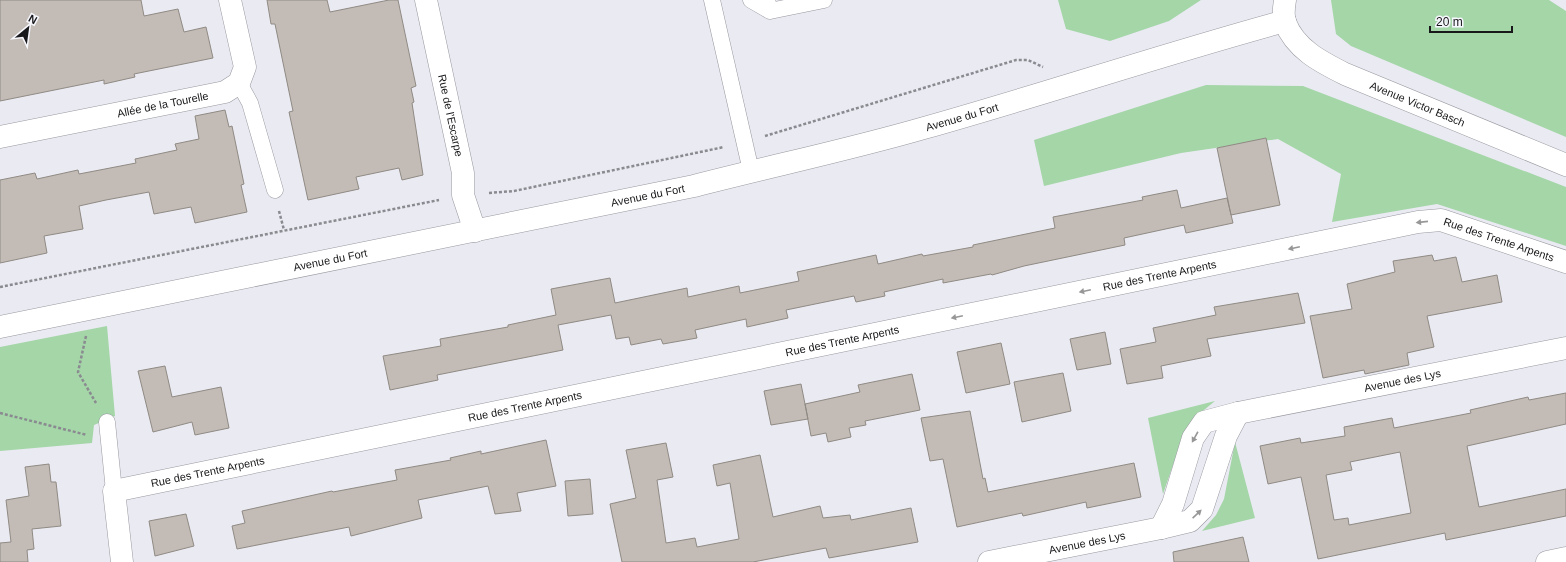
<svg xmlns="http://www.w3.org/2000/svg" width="1566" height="562" font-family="Helvetica,sans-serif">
	<rect width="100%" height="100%" fill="#eaeaf2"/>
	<path fill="#a4d6a8" d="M 1058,0 L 1201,0 L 1169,21 L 1110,41 L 1066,29 Z
		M 1331,0 L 1549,0 L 1566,11 L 1566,137 L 1351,46 L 1336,34 Z
		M 1206,85 L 1303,86 L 1566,187 L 1566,246 L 1437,204 L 1332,222 L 1341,174 L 1278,139 L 1181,153 L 1044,186 L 1034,140 Z
		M 107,326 L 115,416 L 94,425 L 92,443 L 0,451 L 0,347 Z
		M 1215,401 L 1193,419 L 1183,436 L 1163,494 L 1148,418 Z
		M 1235,442 L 1255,518 L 1202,531 L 1216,515 L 1224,499 Z"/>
	<path fill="#c3bcb6" stroke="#908a84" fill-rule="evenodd" d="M 0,0 L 141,0 L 144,16 L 178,9 L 184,32 L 206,27 L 213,58 L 134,74 L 135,77 L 104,84 L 104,80 L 0,101 Z
		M 267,0 L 327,0 L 330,12 L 389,0 L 398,0 L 416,86 L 411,88 L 414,102 L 412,103 L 423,175 L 402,180 L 399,168 L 356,177 L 359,189 L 308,200 L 289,112 L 293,111 L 275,24 L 271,24 Z
		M 225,110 L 229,127 L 232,126 L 244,184 L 241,185 L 247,212 L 195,223 L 191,207 L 154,214 L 149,192 L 106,200 L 79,206 L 83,229 L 44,236 L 47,253 L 0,263 L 0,180 L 35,173 L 37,179 L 78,170 L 79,174 L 136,163 L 135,159 L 177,150 L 175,144 L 199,139 L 195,116 Z
		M 1266,138 L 1280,205 L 1231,215 L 1217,148 Z
		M 1177,190 L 1181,208 L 1227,198 L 1233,223 L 1186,233 L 1184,225 L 1124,238 L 1125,245 L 1024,266 L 992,275 L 991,274 L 943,283 L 943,279 L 884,292 L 885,296 L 856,302 L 854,296 L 786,310 L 788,318 L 747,327 L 746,319 L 695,330 L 697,338 L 663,344 L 661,339 L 631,345 L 629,337 L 616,339 L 611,315 L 558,325 L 563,350 L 437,375 L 438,380 L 390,390 L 383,356 L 441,346 L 440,339 L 508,327 L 508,325 L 556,315 L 551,289 L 610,278 L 615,303 L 687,288 L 688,297 L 739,286 L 740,293 L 799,281 L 797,272 L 876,255 L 878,264 L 922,254 L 923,256 L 973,247 L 973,245 L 1055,228 L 1053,217 L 1143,200 L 1142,197 Z
		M 1432,255 L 1434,261 L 1456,257 L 1462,282 L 1497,275 L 1502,302 L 1427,316 L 1434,347 L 1407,353 L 1409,365 L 1365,374 L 1364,370 L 1323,378 L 1310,316 L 1352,309 L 1347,284 L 1395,272 L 1393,261 Z
		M 1298,293 L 1305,323 L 1207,339 L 1211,356 L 1161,366 L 1163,378 L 1127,384 L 1120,349 L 1156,342 L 1153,328 L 1216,315 L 1214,307 Z
		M 1105,332 L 1111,364 L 1077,370 L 1070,339 Z
		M 1001,343 L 1010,384 L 966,393 L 957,352 Z
		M 165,366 L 172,397 L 221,387 L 229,428 L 195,435 L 192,422 L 153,432 L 138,371 Z
		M 1063,373 L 1071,411 L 1022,422 L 1014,382 Z
		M 912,374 L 920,410 L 865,421 L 866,425 L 849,428 L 851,437 L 828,442 L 826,433 L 811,436 L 805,404 L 860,392 L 858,385 Z
		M 801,384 L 808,419 L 771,425 L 764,391 Z
		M 1566,393 L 1566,424 L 1467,446 L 1479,507 L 1566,489 L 1566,516 L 1446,540 L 1445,533 L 1318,559 L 1301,477 L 1268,484 L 1260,446 L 1300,438 L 1301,443 L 1345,436 L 1344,427 L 1392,418 L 1394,428 L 1471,413 L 1470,410 L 1528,397 L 1529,400 ZM 1400,452 L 1411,513 L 1349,525 L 1348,518 L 1334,520 L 1326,475 L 1352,470 L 1350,462 Z
		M 970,411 L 983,479 L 985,478 L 988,492 L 1134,463 L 1141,497 L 1087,508 L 1086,502 L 1023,516 L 1022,513 L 957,527 L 943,459 L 930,461 L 921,418 Z
		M 546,440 L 556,486 L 517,493 L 521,511 L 495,514 L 488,486 L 418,500 L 422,518 L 351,536 L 349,527 L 237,549 L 232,526 L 245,523 L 242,511 L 332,491 L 333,492 L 397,480 L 395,470 L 451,460 L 450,458 L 481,451 L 481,454 Z
		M 666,443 L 673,477 L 657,480 L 666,543 L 695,538 L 697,547 L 739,539 L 730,483 L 717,486 L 713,465 L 760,455 L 773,517 L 820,506 L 823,518 L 850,515 L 851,520 L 911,508 L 918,542 L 829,558 L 826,548 L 753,562 L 622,562 L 610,504 L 636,498 L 626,450 Z
		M 49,464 L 51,482 L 56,482 L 61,526 L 32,529 L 34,549 L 27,550 L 28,562 L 0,562 L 0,543 L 11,542 L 6,500 L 29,496 L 25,467 Z
		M 590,479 L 593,514 L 568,516 L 565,481 Z
		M 186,514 L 194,546 L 155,556 L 149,521 Z
		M 1243,537 L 1249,562 L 1174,562 L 1173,552 Z"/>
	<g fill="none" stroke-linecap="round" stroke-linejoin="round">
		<g stroke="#9898a0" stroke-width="17">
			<path id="lane" d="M 712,0 L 751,171
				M 751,0 L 770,11
				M 767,0 L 770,11 L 824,0
				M 239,83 L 250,103 L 275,190
				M 107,422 L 114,491"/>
		</g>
		<g stroke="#9898a0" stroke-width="23">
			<g id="street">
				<path id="s1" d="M 426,0 L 463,173 L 463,195 L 475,231"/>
				<path id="s2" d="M 0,137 L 225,92 L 239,83 L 245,67 L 230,0"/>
				<path id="s3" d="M 1161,528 L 1173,504 L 1193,438 L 1204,422 L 1238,413 L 1566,348"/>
				<path id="s4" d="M 122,562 L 114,491 L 1418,222 L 1441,220 L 1566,262"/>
				<path id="s5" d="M 989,562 L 1161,528 L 1190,521 L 1202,509 L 1226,436 L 1238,413"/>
				<path d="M 1547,562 L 1566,558"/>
			</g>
		</g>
		<g stroke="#9898a0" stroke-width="23">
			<g id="secondary">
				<path id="s6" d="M 1285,0 C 1284,6 1283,16 1285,22 C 1295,49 1321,62 1345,74 L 1566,165"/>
				<path id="s7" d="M 0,327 L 694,186 C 771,166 848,150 924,128 C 1045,94 1164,54 1285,21"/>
			</g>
		</g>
		<path stroke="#8a8a90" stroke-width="2.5" stroke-dasharray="3 2" stroke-linecap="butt" d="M 765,136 L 1016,60 L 1028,60 L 1043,67
			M 489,193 L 514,191 L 724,147
			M 279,211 L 284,230
			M 0,287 L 439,200
			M 86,336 L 78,372 L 96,403
			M 0,413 L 87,435"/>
		<use href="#lane" stroke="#fff" stroke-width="16"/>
		<use href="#street" stroke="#fff" stroke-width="22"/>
		<use href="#secondary" stroke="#fff" stroke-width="22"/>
	</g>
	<defs><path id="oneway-solid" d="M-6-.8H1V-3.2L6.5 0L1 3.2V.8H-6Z"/></defs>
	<g fill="#979798">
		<use href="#oneway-solid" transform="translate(1422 222) rotate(174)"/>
		<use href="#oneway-solid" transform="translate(1294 248) rotate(168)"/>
		<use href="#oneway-solid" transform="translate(1085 291) rotate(168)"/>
		<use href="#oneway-solid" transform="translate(957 317) rotate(168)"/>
		<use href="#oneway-solid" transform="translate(1195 437) rotate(119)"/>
		<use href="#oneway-solid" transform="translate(1197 514) rotate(-43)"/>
	</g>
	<g text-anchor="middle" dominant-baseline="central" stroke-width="3" stroke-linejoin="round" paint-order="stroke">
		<g font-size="11" fill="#18181b" stroke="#f7f7fe">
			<text stroke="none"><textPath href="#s2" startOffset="166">Allée de la Tourelle</textPath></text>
			<text stroke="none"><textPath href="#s6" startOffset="182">Avenue Victor Basch</textPath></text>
			<text stroke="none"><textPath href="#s1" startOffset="118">Rue de l’Escarpe</textPath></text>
			<text stroke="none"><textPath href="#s7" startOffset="985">Avenue du Fort</textPath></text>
			<text stroke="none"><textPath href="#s7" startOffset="661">Avenue du Fort</textPath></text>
			<text stroke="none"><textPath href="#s4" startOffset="1487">Rue des Trente Arpents</textPath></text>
			<text stroke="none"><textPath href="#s7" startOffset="337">Avenue du Fort</textPath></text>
			<text stroke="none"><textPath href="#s4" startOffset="1139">Rue des Trente Arpents</textPath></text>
			<text stroke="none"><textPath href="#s4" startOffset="815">Rue des Trente Arpents</textPath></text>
			<text stroke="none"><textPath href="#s3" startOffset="318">Avenue des Lys</textPath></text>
			<text stroke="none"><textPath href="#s4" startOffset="491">Rue des Trente Arpents</textPath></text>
			<text stroke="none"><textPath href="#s4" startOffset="167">Rue des Trente Arpents</textPath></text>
			<text stroke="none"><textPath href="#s5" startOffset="100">Avenue des Lys</textPath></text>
		</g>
	</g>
	<g transform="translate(28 28) rotate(29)" stroke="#f7f7fe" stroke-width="3" paint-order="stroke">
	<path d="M0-3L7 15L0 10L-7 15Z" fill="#18181b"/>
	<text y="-6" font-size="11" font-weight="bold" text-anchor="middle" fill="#18181b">N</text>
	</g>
	<path d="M1430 26v6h82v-6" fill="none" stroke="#18181b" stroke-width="2"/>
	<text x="1436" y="26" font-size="12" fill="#18181b" stroke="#f7f7fe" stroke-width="3" paint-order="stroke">20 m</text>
</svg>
